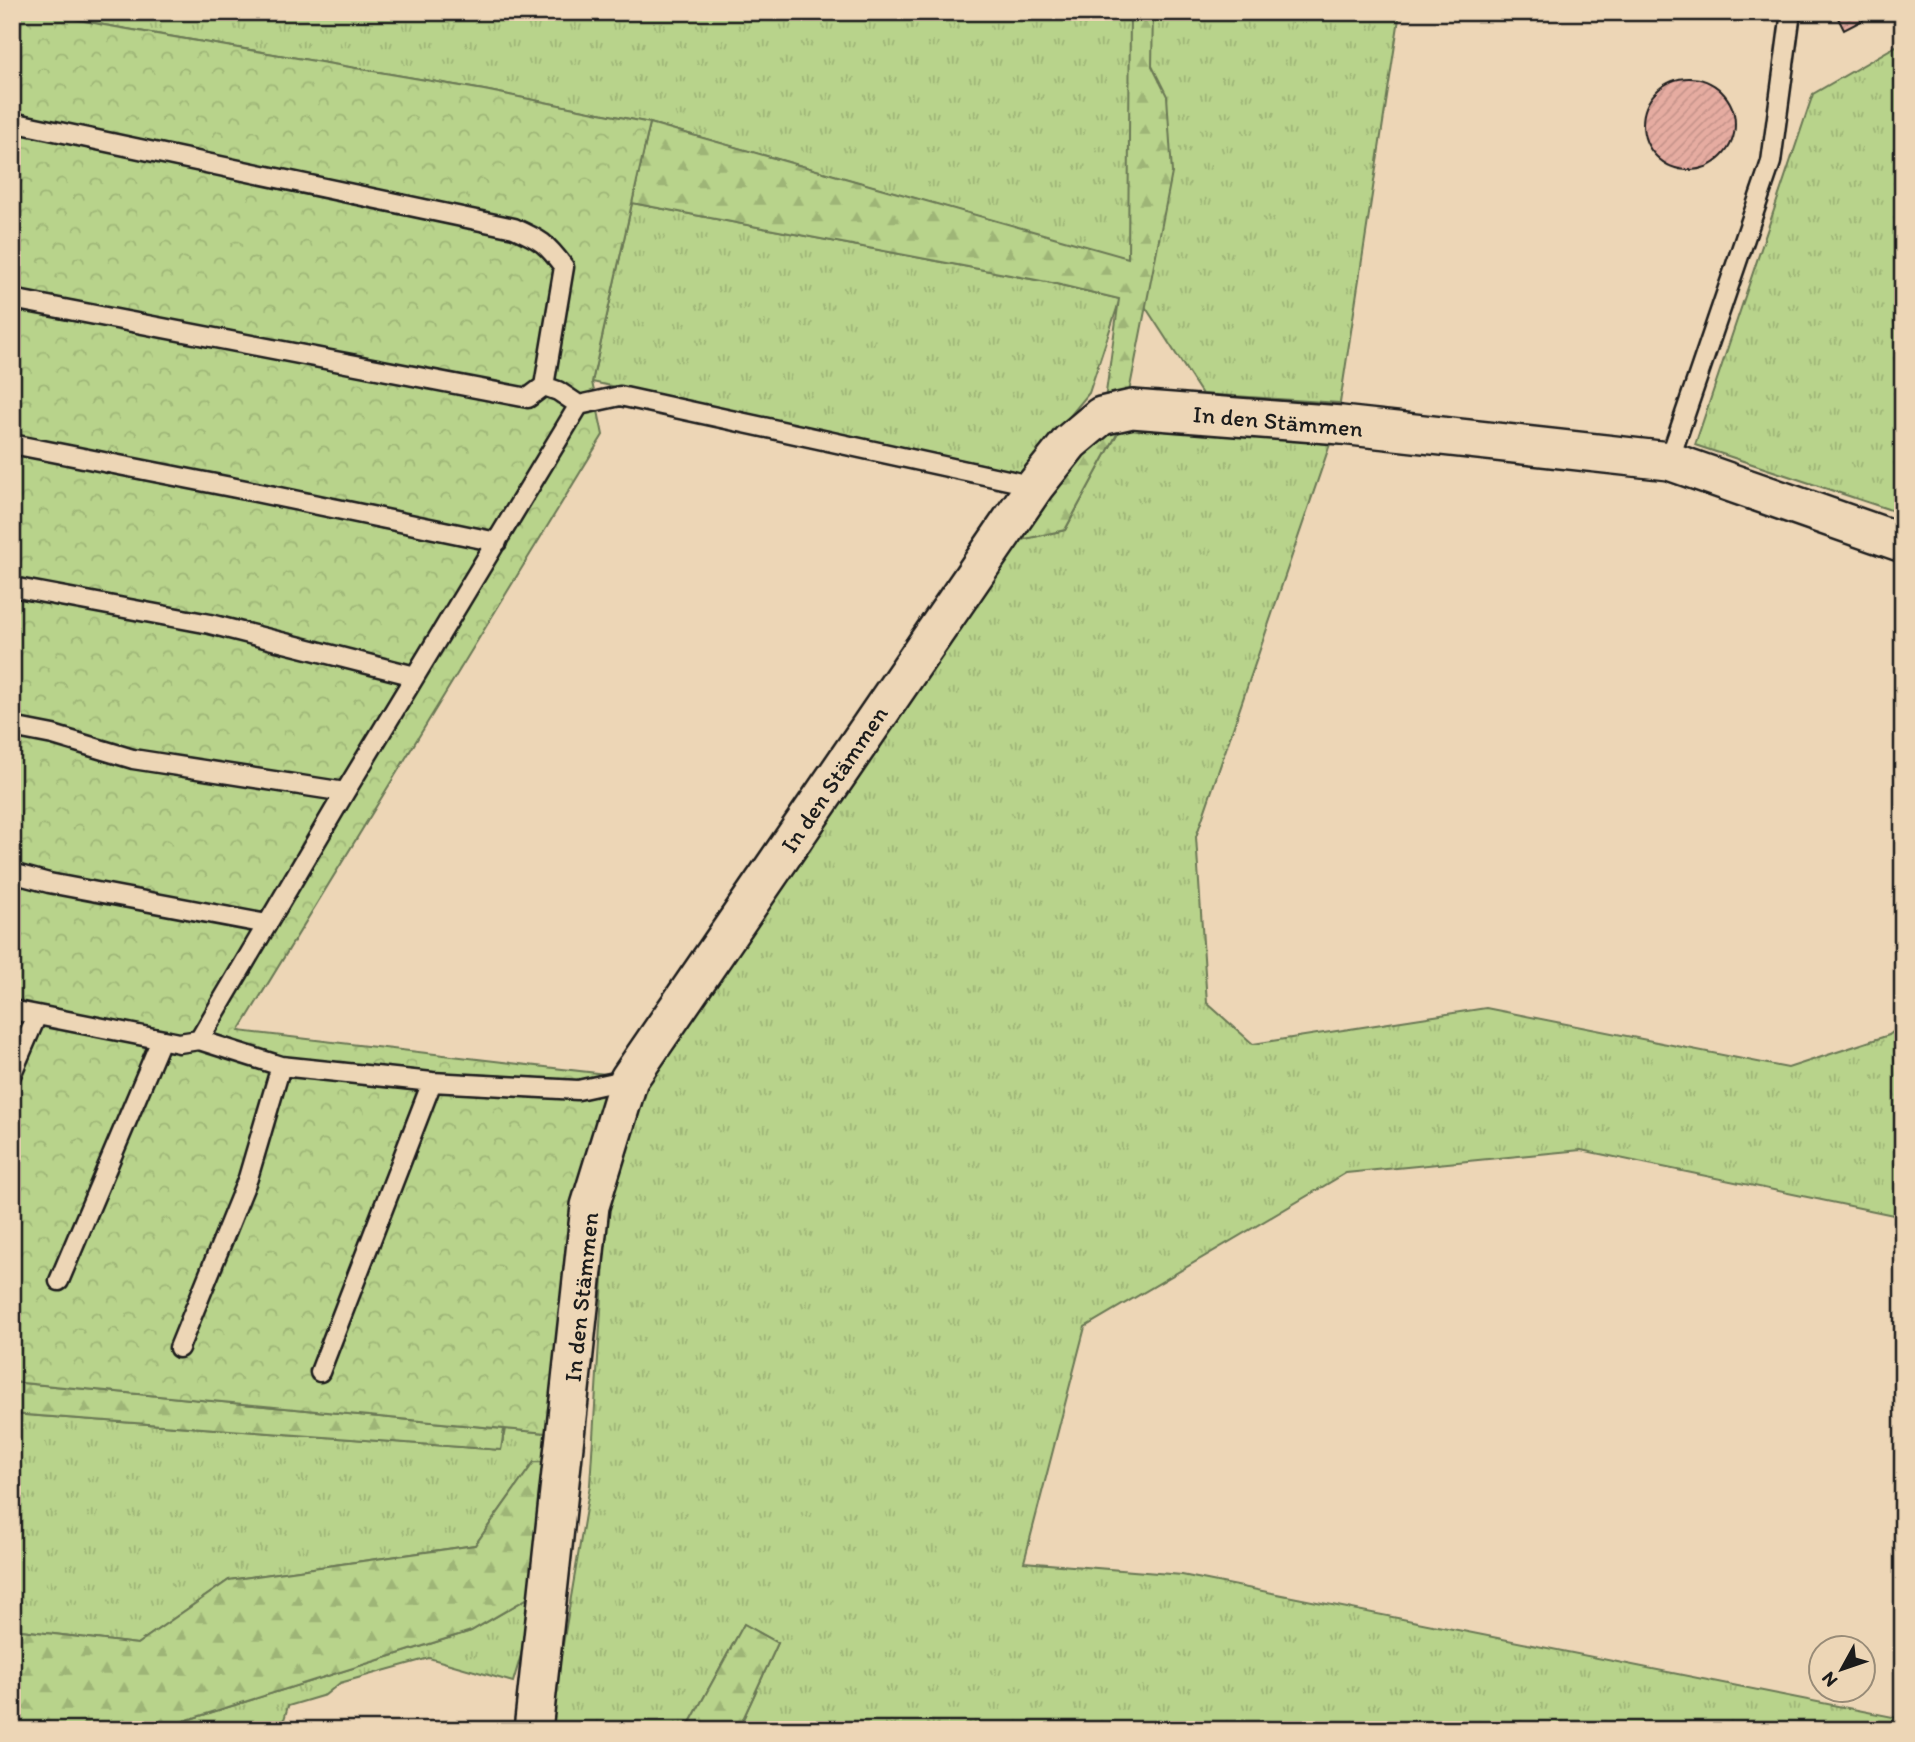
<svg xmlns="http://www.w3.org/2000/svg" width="1915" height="1742" font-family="Itim,sans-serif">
	<defs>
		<pattern id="grass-tufts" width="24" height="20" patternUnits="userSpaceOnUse" patternTransform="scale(1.75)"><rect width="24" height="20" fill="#b8d38b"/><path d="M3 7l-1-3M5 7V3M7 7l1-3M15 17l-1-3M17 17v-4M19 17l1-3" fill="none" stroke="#9eb577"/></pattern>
		<pattern id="forest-firs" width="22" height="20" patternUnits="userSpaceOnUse" patternTransform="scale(1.75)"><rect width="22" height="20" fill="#b8d38b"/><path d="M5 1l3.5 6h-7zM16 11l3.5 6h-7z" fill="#9eb577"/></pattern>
		<pattern id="park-crowns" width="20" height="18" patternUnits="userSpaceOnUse" patternTransform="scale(1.75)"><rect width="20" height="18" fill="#b8d38b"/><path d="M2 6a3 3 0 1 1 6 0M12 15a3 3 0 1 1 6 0" fill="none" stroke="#9eb577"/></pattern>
		<pattern id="building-hatch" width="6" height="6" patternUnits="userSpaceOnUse" patternTransform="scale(1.75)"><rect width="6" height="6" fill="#e6aca1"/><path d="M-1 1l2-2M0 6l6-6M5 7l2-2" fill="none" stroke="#c5938a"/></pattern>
	</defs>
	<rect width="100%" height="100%" fill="#edd6b6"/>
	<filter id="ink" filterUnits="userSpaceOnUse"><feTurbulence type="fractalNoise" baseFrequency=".0143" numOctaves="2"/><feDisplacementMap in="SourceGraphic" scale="14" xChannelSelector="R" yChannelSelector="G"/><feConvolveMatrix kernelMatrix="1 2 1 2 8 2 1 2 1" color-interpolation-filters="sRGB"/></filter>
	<g filter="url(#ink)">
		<path fill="url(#grass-tufts)" stroke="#6a7854" stroke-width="2" d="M 40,12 L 1400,12 L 1340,403 L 1202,394 L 1111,254 L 650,123 L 484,90 L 104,25 Z
			M 1903,42 L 1903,514 L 1695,445 L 1813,94 Z
			M 632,203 L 1052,283 L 1120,299 L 1089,393 L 1023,473 L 592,382 Z
			M 1123,423 L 1330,444 L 1196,837 L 1207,1003 L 1253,1044 L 1486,1008 L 1788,1068 L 1889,1035 L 1903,1024 L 1903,1217 L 1581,1150 L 1346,1173 L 1085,1327 L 1024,1562 L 1182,1575 L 1903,1719 L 1903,1730 L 738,1730 L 778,1643 L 744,1624 L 686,1730 L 552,1730 L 549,1727 L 590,1485 L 612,1136 L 1016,541 L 1065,530 Z
			M 12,1414 L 501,1450 L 505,1429 L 557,1434 L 555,1463 L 534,1462 L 475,1545 L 229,1580 L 137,1644 L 12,1629 Z
			M 540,1591 L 513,1682 L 429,1658 L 340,1683 L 325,1695 L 288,1706 L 281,1730 L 155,1730 L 471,1631 Z"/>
		<path fill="url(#forest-firs)" stroke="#6a7854" stroke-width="2" d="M 1130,12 L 1153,12 L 1152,66 L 1167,96 L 1172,173 L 1123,423 L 1065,530 L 1016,541 L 1105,400 L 1119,299 L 1052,283 L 632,203 L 650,123 L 1128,258 Z
			M 12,1382 L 504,1429 L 501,1450 L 12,1414 Z
			M 534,1462 L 580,1464 L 573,1534 L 540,1591 L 471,1631 L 155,1730 L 12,1730 L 12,1629 L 137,1644 L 229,1580 L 475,1545 Z
			M 744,1624 L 778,1643 L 738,1730 L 686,1730 Z"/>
		<path fill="url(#park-crowns)" stroke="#6a7854" stroke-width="2" d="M 12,12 L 40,12 L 104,25 L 484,90 L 650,123 L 592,382 L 603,435 L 239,1031 L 605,1074 L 603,1117 L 557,1434 L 12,1382 Z"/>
		<path fill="url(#building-hatch)" stroke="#1c1c1c" stroke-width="2" d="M 1835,12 L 1859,12 L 1863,20 L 1844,30 Z
			M1643 124a46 46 0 1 1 92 0a46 46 0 1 1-92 0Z"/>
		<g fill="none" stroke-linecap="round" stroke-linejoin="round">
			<g stroke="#1c1c1c" stroke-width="23">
				<path id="service" d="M 12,122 L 514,228 C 541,240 546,243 564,267 L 544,386 L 558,391 L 579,405 L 345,792 L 199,1040 L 179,1043 L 12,1010
					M 12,299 L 528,398 L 544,386
					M 579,405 L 620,396 L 1035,486
					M 12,444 L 236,488 L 497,542
					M 1669,461 L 1771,162 L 1791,12
					M 12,587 L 210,624 L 415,676
					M 12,727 L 53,735 L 133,759 L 345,792
					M 12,873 L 49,883 L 267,924
					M 199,1040 L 281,1066 L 432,1082 L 320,1372
					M 12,1073 L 37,1015
					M 432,1082 L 578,1090 L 629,1079
					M 59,1281 L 161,1040
					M 179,1348 L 248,1178 L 281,1066"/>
			</g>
			<g stroke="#1c1c1c" stroke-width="42">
				<path id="minor" d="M 533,1730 L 590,1206 L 629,1079 L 1035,486 L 1070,442 L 1101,416 L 1132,409 L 1341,425 L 1669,461 L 1903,543"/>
			</g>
			<use href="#service" stroke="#edd6b6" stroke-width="18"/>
			<use href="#minor" stroke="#edd6b6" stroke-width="37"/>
		</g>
	</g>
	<g text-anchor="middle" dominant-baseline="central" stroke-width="6" stroke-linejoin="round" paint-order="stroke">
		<g font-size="24" fill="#1c1c1c" stroke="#edd6b6">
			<text transform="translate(1278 421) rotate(5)">In den Stämmen</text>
			<text transform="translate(834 779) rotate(-56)">In den Stämmen</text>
			<text transform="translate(581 1297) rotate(-84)">In den Stämmen</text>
		</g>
	</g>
	<rect width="1915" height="1742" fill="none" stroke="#edd6b6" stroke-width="42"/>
	<rect x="21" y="21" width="1873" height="1700" fill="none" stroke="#1c1c1c" stroke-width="2.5" filter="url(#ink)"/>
	<g transform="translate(1842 1669) rotate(230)"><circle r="33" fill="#edd6b6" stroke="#998c78" stroke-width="2"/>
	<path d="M0-5L12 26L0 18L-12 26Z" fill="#1c1c1c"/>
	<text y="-10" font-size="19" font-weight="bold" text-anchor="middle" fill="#1c1c1c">N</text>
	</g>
</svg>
